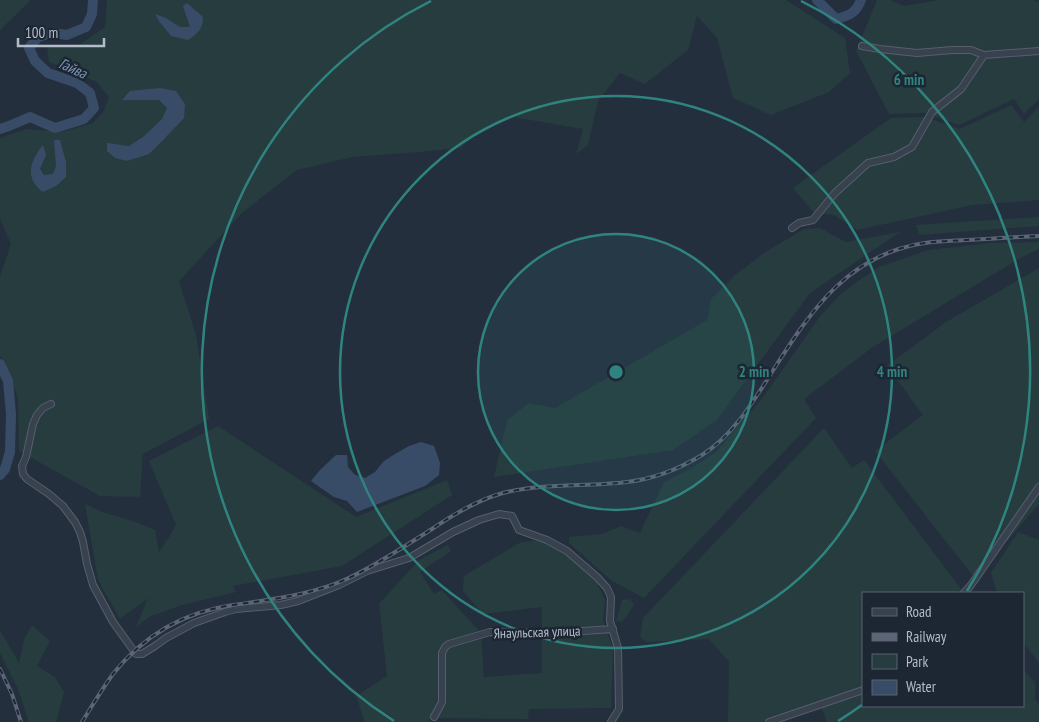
<svg xmlns="http://www.w3.org/2000/svg" width="1039" height="722" font-family="'PT Sans Narrow',sans-serif">
	<rect width="100%" height="100%" fill="#242f3e"/>
	<path fill="#263c3f" d="M 0,0 L 31,0 L 0,30 Z
		M 107,0 L 786,0 L 845,38 L 850,73 L 829,92 L 771,115 L 733,98 L 717,38 L 697,16 L 688,50 L 645,84 L 620,73 L 598,101 L 588,145 L 576,154 L 583,129 L 513,117 L 474,137 L 460,148 L 419,152 L 353,157 L 297,170 L 242,213 L 179,281 L 196,335 L 209,419 L 143,454 L 140,497 L 100,496 L 19,451 L 18,397 L 0,355 L 0,277 L 11,244 L 0,219 L 0,138 L 26,129 L 62,132 L 93,123 L 103,112 L 109,97 L 97,82 L 49,62 L 47,46 L 79,45 L 105,27 Z
		M 877,0 L 890,0 L 904,6 L 939,0 L 1033,0 L 1039,2 L 1039,101 L 1037,101 L 1024,114 L 1014,99 L 959,125 L 926,113 L 889,114 L 856,51 Z
		M 1011,105 L 1024,122 L 1039,107 L 1039,200 L 972,205 L 857,230 L 834,215 L 814,213 L 793,188 L 891,118 L 925,117 L 960,129 Z
		M 1039,217 L 1039,226 L 919,235 L 916,225 Z
		M 820,228 L 846,242 L 900,232 L 810,293 L 717,420 L 673,450 L 494,477 L 507,420 L 529,403 L 555,408 L 707,320 L 711,299 L 735,275 L 764,253 L 804,229 Z
		M 1039,242 L 1039,249 L 1024,256 L 873,347 L 804,399 L 816,418 L 644,598 L 612,581 L 569,543 L 569,537 L 602,534 L 621,526 L 640,533 L 664,482 L 692,468 L 716,452 L 764,396 L 821,315 L 841,294 L 855,283 L 879,267 L 928,250 L 991,243 Z
		M 1039,268 L 1039,504 L 1008,540 L 973,576 L 875,451 L 923,415 L 887,366 L 946,322 Z
		M 218,426 L 356,517 L 447,480 L 452,495 L 342,566 L 233,586 L 236,592 L 182,605 L 149,617 L 136,627 L 148,598 L 120,619 L 98,580 L 85,504 L 102,512 L 136,522 L 155,530 L 159,552 L 169,537 L 176,525 L 149,461 Z
		M 824,428 L 852,468 L 864,460 L 964,593 L 863,593 L 863,706 L 1023,706 L 1023,670 L 1035,682 L 1035,699 L 1039,704 L 1039,722 L 827,722 L 819,702 L 765,720 L 763,722 L 728,722 L 729,662 L 709,639 L 646,642 L 640,637 L 643,618 Z
		M 1018,532 L 1039,540 L 1039,663 L 1023,642 L 1023,593 L 997,593 L 991,573 Z
		M 540,540 L 565,553 L 595,579 L 605,600 L 603,621 L 613,648 L 611,708 L 529,709 L 528,719 L 429,718 L 429,722 L 365,722 L 356,696 L 387,676 L 379,604 L 419,560 L 448,545 L 451,551 L 420,572 L 434,594 L 442,590 L 481,633 L 484,677 L 542,673 L 542,607 L 483,614 L 463,591 L 464,576 L 521,542 Z
		M 630,599 L 634,605 L 622,622 L 616,621 L 622,600 Z
		M 32,625 L 50,641 L 37,666 L 55,677 L 64,692 L 56,722 L 29,722 L 18,689 L 0,653 L 0,630 L 19,663 L 24,639 Z"/>
	<path fill="#394c67" d="M 187,3 L 203,17 C 203,29 198,33 188,40 L 171,36 L 159,21 L 155,14 L 166,18 L 180,27 L 190,27 L 183,6 Z
		M 160,88 L 176,91 L 185,104 L 184,118 L 164,139 L 149,154 L 127,161 L 115,158 L 107,151 L 107,143 L 129,146 L 143,137 L 162,119 L 167,108 L 159,100 L 122,100 L 130,91 Z
		M 54,140 L 60,140 L 66,162 L 66,177 L 56,186 L 43,192 C 24,178 30,161 43,145 L 46,155 L 40,169 L 44,175 L 53,174 L 56,166 Z
		M 421,442 L 434,446 L 440,463 L 439,475 L 425,486 L 357,512 L 347,501 L 334,497 L 311,481 L 320,470 L 336,455 L 347,455 L 348,467 L 355,475 L 365,478 L 375,472 L 384,461 L 395,454 L 409,446 Z"/>
	<g fill="none" stroke-linecap="round" stroke-linejoin="round">
		<path stroke="#394c67" stroke-width="10" d="M 817,0 L 836,19 C 849,16 856,13 861,0
			M 0,129 L 9,126 L 30,117 L 55,128 L 84,119 L 94,108 L 90,93 L 77,83 L 48,73 L 35,61 L 29,48 L 38,37 L 53,33 L 67,35 L 86,27 L 92,14 L 93,0
			M 0,364 L 8,381 L 11,414 L 10,452 L 5,469 L 0,475"/>
		<g stroke="#565f6c" stroke-width="8">
			<path id="minor" d="M 862,46 L 880,49 L 917,53 L 952,50 L 971,50 L 984,55
				M 792,228 L 799,223 L 813,220 L 835,193 L 868,163 L 894,157 L 912,147 L 932,112 L 961,89 L 984,55 L 1039,51
				M 51,404 L 43,408 L 37,415 L 33,424 L 26,457 L 22,466 L 23,474 L 27,479 L 49,494 L 63,506 L 75,522 L 80,532 L 83,542 L 87,564 L 93,585 L 113,622 L 136,654 L 142,654 L 155,646 L 166,638 L 194,623 L 225,612 L 236,609 L 281,605 L 298,601 L 339,585 L 367,571 L 409,558 L 453,532 L 479,520 L 499,514 L 512,516 L 519,530 L 547,540 L 567,551 L 597,577 L 607,588 L 611,597 L 610,621 L 618,648 L 619,709 L 611,722
				M 964,593 L 971,585 L 1039,487
				M 434,717 L 442,702 L 442,653 L 445,647 L 449,644 L 490,632 L 552,633 L 613,629
				M 769,722 L 863,690"/>
		</g>
		<use href="#minor" stroke="#38414e" stroke-width="6"/>
		<g stroke="#5a6575" stroke-width="4">
			<path id="rail" d="M 0,669 L 12,694 L 21,722
				M 82,722 C 92,706 102,689 113,674 C 144,635 184,612 233,605 C 273,599 312,595 349,578 C 378,564 405,546 432,529 C 454,514 477,500 503,493 C 543,483 586,487 627,482 C 653,479 679,469 702,455 C 734,435 754,400 774,369 C 812,309 849,254 925,243 C 938,241 952,241 965,240 C 990,239 1014,237 1039,236"/>
		</g>
		<use href="#rail" stroke="#1d2633" stroke-width="2" stroke-dasharray="5.5" stroke-linecap="butt"/>
	</g>
	<circle cx="616" cy="372" r="138" fill="#308480" fill-opacity=".12"/>
	<g fill="none" stroke="#308480" stroke-width="2.5">
		<circle cx="616" cy="372" r="138"/>
		<circle cx="616" cy="372" r="276"/>
		<path d="M862 705A414 414 0 0 1 838 721M394 721A414 414 0 0 1 431 1M801 1A414 414 0 0 1 967 591"/>
	</g>
	<g text-anchor="middle" dominant-baseline="central" stroke-width="5" stroke-linejoin="round" paint-order="stroke">
		<g font-size="14" fill="#b4bcc9" stroke="#1d2633">
			<text transform="translate(537 632) rotate(-2)">Янаульская улица</text>
		</g>
		<g font-size="15" font-style="italic" fill="#7c92b1" stroke="#1d2633">
			<text transform="translate(73 68) rotate(24)">Гайва</text>
		</g>
	</g>
	<circle cx="616" cy="372" r="8" fill="#308480" stroke="#1d2633" stroke-width="2.5"/>
	<g font-size="15" text-anchor="middle" font-weight="bold" fill="#308480" stroke="#1d2633" stroke-width="5" stroke-linejoin="round" paint-order="stroke">
		<text x="909" y="85">6 min</text>
		<text x="754" y="377">2 min</text>
		<text x="892" y="377">4 min</text>
	</g>
	<rect x="862" y="592" width="162" height="115" fill="#1d2633" stroke="#59626f"/>
	<rect x="872" y="608" width="25" height="8" fill="#38414e" stroke="#59626f"/>
	<text x="906" y="617" font-size="15" fill="#b4bcc9">Road</text>
	<rect x="872" y="633" width="25" height="8" fill="#5a6575" stroke="#59626f"/>
	<text x="906" y="642" font-size="15" fill="#b4bcc9">Railway</text>
	<rect x="872" y="654" width="25" height="15" fill="#263c3f" stroke="#59626f"/>
	<text x="906" y="667" font-size="15" fill="#b4bcc9">Park</text>
	<rect x="872" y="680" width="25" height="15" fill="#394c67" stroke="#59626f"/>
	<text x="906" y="692" font-size="15" fill="#b4bcc9">Water</text>
	<path d="M18 38v8h86v-8" fill="none" stroke="#b4bcc9" stroke-width="2.5"/>
	<text x="25" y="38" font-size="15" fill="#b4bcc9" stroke="#1d2633" stroke-width="4" paint-order="stroke">100 m</text>
</svg>
